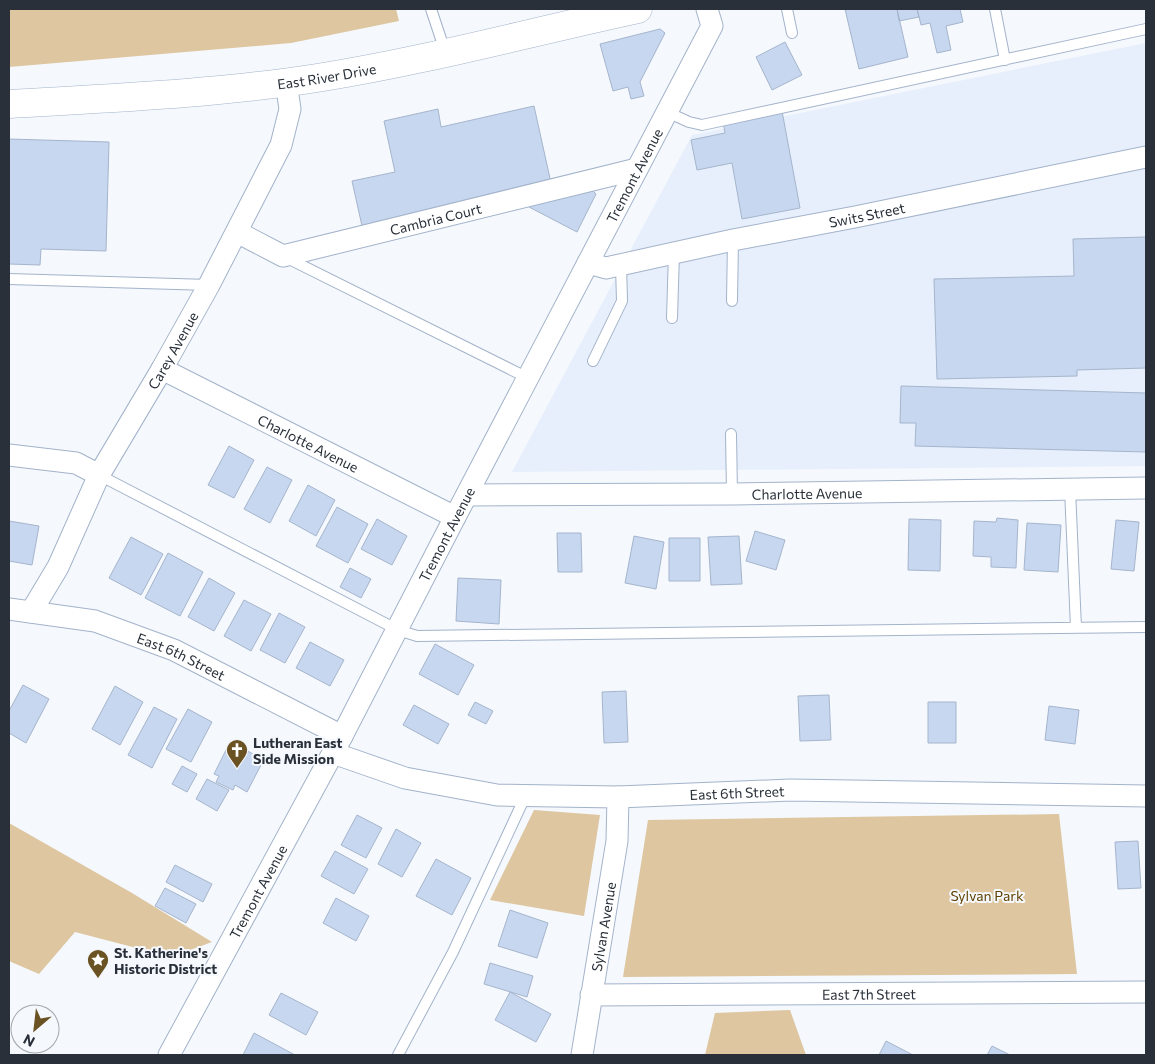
<svg xmlns="http://www.w3.org/2000/svg" width="1155" height="1064" font-family="Commissioner,sans-serif">
	<rect width="100%" height="100%" fill="#f5f8fd"/>
	<path fill="#e6effb" d="M 1146,43 L 1146,466 L 512,472 L 692,135 Z"/>
	<path fill="#ddc6a0" d="M 9,9 L 396,9 L 399,21 L 291,43 L 9,67 Z
		M 534,810 L 600,815 L 584,916 L 490,900 Z
		M 1059,814 L 1077,974 L 623,977 L 648,820 Z
		M 9,823 L 132,893 L 212,942 L 171,957 L 75,932 L 39,974 L 9,961 Z
		M 790,1010 L 806,1055 L 705,1055 L 715,1013 Z"/>
	<path fill="#c7d7f0" stroke="#a5b5cc" d="M 845,9 L 897,9 L 908,57 L 859,69 Z
		M 897,9 L 917,9 L 919,17 L 899,21 Z
		M 917,9 L 960,9 L 963,22 L 946,26 L 951,50 L 937,53 L 930,23 L 921,25 Z
		M 660,29 L 665,33 L 640,82 L 644,96 L 631,99 L 628,87 L 613,91 L 600,44 Z
		M 785,42 L 802,75 L 772,90 L 756,57 Z
		M 534,106 L 551,183 L 362,226 L 352,181 L 395,172 L 384,121 L 438,109 L 441,127 Z
		M 782,111 L 800,208 L 742,219 L 732,163 L 697,170 L 691,140 L 725,133 L 723,122 Z
		M 9,139 L 109,142 L 106,251 L 41,249 L 40,265 L 9,264 Z
		M 591,189 L 596,194 L 577,232 L 529,207 L 531,203 Z
		M 1146,237 L 1146,368 L 1077,370 L 1077,376 L 937,379 L 934,279 L 1074,276 L 1073,239 Z
		M 901,386 L 1146,393 L 1146,452 L 915,446 L 916,423 L 900,423 Z
		M 229,446 L 254,460 L 234,498 L 208,485 Z
		M 267,467 L 292,480 L 270,523 L 244,509 Z
		M 308,485 L 335,500 L 316,536 L 289,521 Z
		M 337,507 L 368,524 L 348,563 L 316,546 Z
		M 997,518 L 1018,520 L 1016,568 L 991,567 L 991,557 L 973,556 L 974,521 L 996,522 Z
		M 377,519 L 407,536 L 392,565 L 361,549 Z
		M 909,519 L 941,520 L 940,571 L 908,570 Z
		M 1116,520 L 1139,522 L 1134,571 L 1111,569 Z
		M 9,521 L 39,526 L 32,565 L 9,561 Z
		M 1027,523 L 1061,525 L 1058,572 L 1024,570 Z
		M 755,531 L 785,540 L 776,570 L 746,561 Z
		M 557,533 L 581,533 L 582,572 L 558,572 Z
		M 634,536 L 664,542 L 656,589 L 625,583 Z
		M 739,536 L 742,584 L 711,585 L 708,537 Z
		M 131,537 L 163,554 L 141,595 L 109,578 Z
		M 669,538 L 700,538 L 700,581 L 669,581 Z
		M 168,553 L 203,572 L 180,616 L 145,598 Z
		M 350,568 L 371,579 L 361,598 L 340,587 Z
		M 209,578 L 235,593 L 214,631 L 188,617 Z
		M 458,578 L 501,580 L 499,624 L 456,621 Z
		M 244,600 L 271,614 L 251,651 L 224,636 Z
		M 279,613 L 305,627 L 285,663 L 260,650 Z
		M 310,642 L 344,660 L 330,686 L 296,668 Z
		M 435,644 L 474,665 L 458,695 L 419,674 Z
		M 23,685 L 49,699 L 26,743 L 9,733 L 9,711 Z
		M 115,686 L 143,702 L 120,745 L 92,729 Z
		M 626,691 L 628,742 L 604,743 L 602,692 Z
		M 829,695 L 831,740 L 800,741 L 798,696 Z
		M 475,702 L 493,711 L 486,724 L 468,715 Z
		M 928,702 L 956,702 L 956,743 L 928,743 Z
		M 414,705 L 449,724 L 438,744 L 403,725 Z
		M 1049,706 L 1079,710 L 1075,744 L 1045,740 Z
		M 154,707 L 177,719 L 152,768 L 128,755 Z
		M 188,709 L 212,722 L 191,762 L 166,749 Z
		M 230,742 L 257,756 L 254,762 L 261,765 L 247,792 L 235,785 L 233,790 L 216,782 L 219,776 L 214,774 Z
		M 182,766 L 197,774 L 187,792 L 172,784 Z
		M 207,779 L 229,790 L 217,811 L 196,799 Z
		M 357,815 L 382,828 L 366,858 L 341,845 Z
		M 396,829 L 421,843 L 402,877 L 378,864 Z
		M 1138,841 L 1141,888 L 1118,889 L 1115,842 Z
		M 335,851 L 368,869 L 354,894 L 321,876 Z
		M 436,859 L 471,878 L 452,915 L 416,896 Z
		M 175,865 L 212,884 L 203,902 L 166,882 Z
		M 165,888 L 196,904 L 186,923 L 155,906 Z
		M 336,898 L 369,916 L 356,941 L 323,923 Z
		M 510,910 L 548,923 L 537,958 L 498,946 Z
		M 490,963 L 533,976 L 527,997 L 484,984 Z
		M 510,992 L 551,1014 L 536,1042 L 495,1020 Z
		M 281,993 L 318,1012 L 306,1035 L 269,1015 Z
		M 254,1033 L 295,1055 L 243,1055 Z
		M 886,1041 L 913,1055 L 879,1055 Z
		M 992,1046 L 1010,1055 L 987,1055 Z"/>
	<g fill="none" stroke-linecap="round" stroke-linejoin="round">
		<g stroke="#a3b3ca" stroke-width="12">
			<path id="lane" d="M 431,9 L 445,51
				M 787,9 L 792,33
				M 995,9 L 1005,60
				M 667,112 L 689,122 L 702,125 L 1146,29
				M 287,258 L 528,378
				M 9,279 L 209,285
				M 732,301 L 733,240
				M 672,318 L 674,253
				M 593,361 L 622,301 L 621,265
				M 731,434 L 732,494
				M 99,475 L 398,630 L 417,636 L 1146,627
				M 1070,489 L 1076,628
				M 398,1055 L 453,952 L 525,797"/>
		</g>
		<g stroke="#a3b3ca" stroke-width="23">
			<g id="street">
				<path id="s1" d="M 237,232 L 283,256 L 637,169"/>
				<path id="s2" d="M 588,263 L 606,268 L 733,240 L 855,217 L 1146,157"/>
				<path id="s3" d="M 162,369 L 455,517"/>
				<path d="M 9,455 L 76,463 L 99,475"/>
				<path id="s4" d="M 467,495 L 732,494 L 1146,488"/>
				<path id="s5" d="M 9,609 L 95,621 L 174,650 L 342,736"/>
				<path id="s6" d="M 31,612 L 58,567 L 99,475 L 162,369 L 209,285 L 281,145 L 290,109 L 286,82"/>
				<path id="s7" d="M 333,753 L 405,778 L 497,795 L 618,797 L 790,790 L 1146,796"/>
				<path id="s8" d="M 591,995 L 1146,992"/>
				<path id="s9" d="M 169,1055 L 342,736 L 455,517 L 712,26 L 707,9"/>
				<path id="s10" d="M 582,1055 L 617,841 L 618,797"/>
			</g>
		</g>
		<g stroke="#a3b3ca" stroke-width="29">
			<g id="primary">
				<path id="s11" d="M 9,104 C 111,98 215,94 317,78 C 425,61 531,32 638,9"/>
			</g>
		</g>
		<use href="#lane" stroke="#fff" stroke-width="10"/>
		<use href="#street" stroke="#fff" stroke-width="21"/>
		<use href="#primary" stroke="#fff" stroke-width="28"/>
	</g>
	<defs>
		<g id="church-pin" transform="scale(1.125)"><path d="M0 17L-7.5 6A9.5 9.5 0 1 1 7.5 6Z" fill="#6b5223" stroke="#f5f8fd"/><path d="M-1.2-6h2.4v3.5h3.3v2.4h-3.3V6h-2.4V-.1h-3.3v-2.4h3.3Z" fill="#fff"/></g>
		<g id="sight-pin" transform="scale(1.125)"><path d="M0 17L-7.5 6A9.5 9.5 0 1 1 7.5 6Z" fill="#6b5223" stroke="#f5f8fd"/><path d="M0-6L1.8-2.2L6-1.7L2.9 1.2L3.7 5.4L0 3.3L-3.7 5.4L-2.9 1.2L-6-1.7L-1.8-2.2Z" fill="#fff"/></g>
	</defs>
	<g fill-rule="evenodd">
		<use href="#church-pin" x="237" y="750"/>
		<use href="#sight-pin" x="98" y="960"/>
	</g>
	<g text-anchor="middle" dominant-baseline="central" stroke-width="4" stroke-linejoin="round" paint-order="stroke">
		<g font-size="14" fill="#293039" stroke="#f5f8fd">
			<text stroke="none"><textPath href="#s11" startOffset="319">East River Drive</textPath></text>
			<text stroke="none"><textPath href="#s9" startOffset="995">Tremont Avenue</textPath></text>
			<text stroke="none"><textPath href="#s2" startOffset="285">Swits Street</textPath></text>
			<text stroke="none"><textPath href="#s1" startOffset="209">Cambria Court</textPath></text>
			<text stroke="none"><textPath href="#s6" startOffset="298">Carey Avenue</textPath></text>
			<text stroke="none"><textPath href="#s3" startOffset="164">Charlotte Avenue</textPath></text>
			<text stroke="none"><textPath href="#s4" startOffset="340">Charlotte Avenue</textPath></text>
			<text stroke="none"><textPath href="#s9" startOffset="590">Tremont Avenue</textPath></text>
			<text stroke="none"><textPath href="#s5" startOffset="180">East 6th Street</textPath></text>
			<text stroke="none"><textPath href="#s7" startOffset="410">East 6th Street</textPath></text>
			<text stroke="none"><textPath href="#s9" startOffset="186">Tremont Avenue</textPath></text>
			<text stroke="none"><textPath href="#s10" startOffset="130">Sylvan Avenue</textPath></text>
			<text stroke="none"><textPath href="#s8" startOffset="278">East 7th Street</textPath></text>
		</g>
		<g font-size="14" font-weight="bold" fill="#293039" stroke="#f5f8fd" text-anchor="start">
			<text x="253" y="742">Lutheran East<tspan x="253" dy="16">Side Mission</tspan></text>
			<text x="114" y="952">St. Katherine's<tspan x="114" dy="16">Historic District</tspan></text>
		</g>
		<g font-size="14" fill="#604200" stroke="#f5f8fd">
			<text x="987" y="895">Sylvan Park</text>
		</g>
	</g>
	<rect width="1155" height="1064" fill="none" stroke="#293039" stroke-width="20"/>
	<g transform="translate(35 1029) rotate(208)"><circle r="24" fill="#f5f8fd" stroke="#a3a8af"/>
	<path d="M0-4L9 19L0 12L-9 19Z" fill="#6b5223"/>
	<text y="-8" font-size="14" font-weight="bold" text-anchor="middle" fill="#293039">N</text>
	</g>
</svg>
